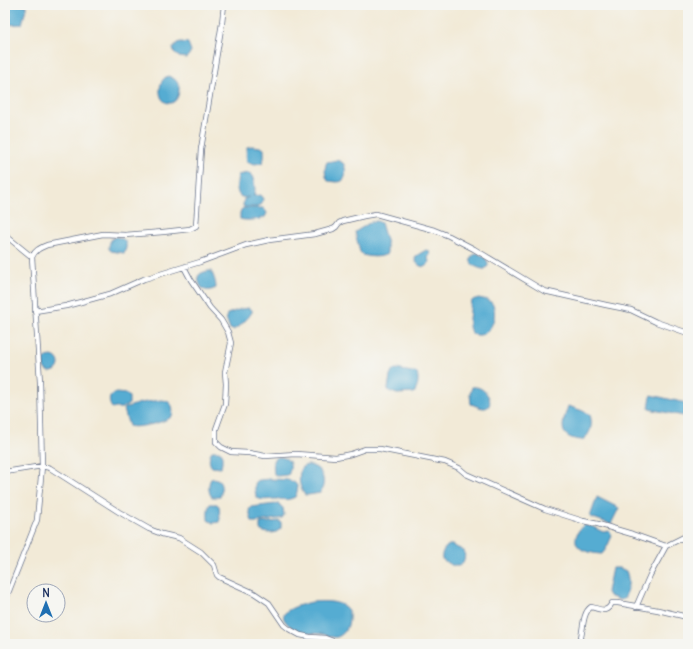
<svg xmlns="http://www.w3.org/2000/svg" width="693" height="649" font-family="Delius,sans-serif">
	<rect width="100%" height="100%" fill="#f6f6f2"/>
	<filter id="ink" filterUnits="userSpaceOnUse"><feTurbulence type="fractalNoise" baseFrequency=".025" numOctaves="2"/><feDisplacementMap in="SourceGraphic" scale="8" xChannelSelector="R" yChannelSelector="G"/><feConvolveMatrix kernelMatrix="1 2 1 2 8 2 1 2 1" color-interpolation-filters="sRGB"/></filter>
	<filter id="wash" filterUnits="userSpaceOnUse"><feTurbulence type="fractalNoise" baseFrequency=".012" numOctaves="4" result="noise"/><feDisplacementMap in="SourceGraphic" scale="16" xChannelSelector="R" yChannelSelector="G"/><feGaussianBlur stdDeviation="0.9" result="paint"/><feColorMatrix in="noise" values="0 0 0 0 0 0 0 0 0 0 0 0 0 0 0 0 0 1.4 0 .05"/><feComposite in="paint" operator="in"/></filter>
	<g filter="url(#wash)">
		<rect width="100%" height="100%" fill="#f2ead7"/>
		<path fill="#55acd2" stroke="#386e98" d="M 5,5 L 27,5 L 22,24 L 5,25 Z
			M 181,42 L 188,43 L 191,51 L 187,58 L 179,57 L 174,52 L 173,48 L 177,43 Z
			M 168,76 C 175,79 179,81 179,89 C 179,109 158,107 160,88 C 161,82 163,78 168,76 Z
			M 251,146 L 261,147 L 264,149 C 264,154 265,159 262,163 L 254,164 L 247,162 C 246,157 246,152 247,147 Z
			M 337,160 C 339,161 341,162 343,163 C 346,167 347,178 342,181 C 338,183 332,181 328,181 C 325,176 324,168 327,162 Z
			M 248,173 L 251,174 C 254,179 257,191 253,196 L 260,195 L 263,199 L 262,204 L 257,207 L 245,207 L 243,206 L 244,199 L 249,197 C 248,197 243,198 242,197 C 235,195 237,181 238,175 Z
			M 243,208 L 263,208 L 265,210 L 267,213 C 266,214 266,216 265,217 C 261,220 245,221 240,219 L 240,213 L 241,210 Z
			M 377,221 L 381,223 L 387,244 L 387,254 C 380,258 370,257 363,255 L 360,252 L 355,232 L 371,222 Z
			M 115,237 C 125,237 129,244 124,253 L 111,251 L 109,249 C 109,244 110,239 115,237 Z
			M 426,250 L 429,251 L 430,254 L 428,258 L 429,262 L 427,266 C 421,268 416,264 415,259 L 416,256 Z
			M 477,253 C 483,256 488,258 488,266 L 485,269 C 475,269 463,260 477,253 Z
			M 208,271 L 211,271 C 214,276 216,283 216,288 C 204,294 199,288 198,276 C 200,273 204,272 208,271 Z
			M 479,298 C 481,299 485,299 488,300 C 501,306 493,337 477,335 C 466,334 469,319 470,311 C 470,309 470,305 471,302 C 473,299 476,299 479,298 Z
			M 249,308 L 252,310 L 252,312 C 249,318 239,327 233,330 L 230,329 L 226,318 L 227,314 L 241,309 Z
			M43 364a8 8 0 1 1 16 0a8 8 0 1 1-16 0Z
			M 396,369 L 417,373 C 419,379 418,388 414,393 L 397,394 L 389,391 L 388,389 L 390,376 L 393,370 Z
			M 472,387 C 488,385 496,408 484,408 C 479,408 475,405 471,404 L 470,394 Z
			M 116,393 L 127,394 L 129,397 L 129,404 L 122,408 L 112,408 C 108,402 108,395 116,393 Z
			M 651,395 L 686,403 L 684,416 L 649,409 Z
			M 161,400 C 166,400 170,402 172,406 C 173,409 173,413 172,416 C 168,422 135,429 129,426 L 124,410 L 125,408 L 140,403 Z
			M 568,406 L 583,411 L 590,415 C 593,424 591,435 582,440 C 557,438 562,425 568,406 Z
			M 212,451 L 219,451 L 222,453 L 222,462 L 221,468 L 212,467 C 208,463 209,455 212,451 Z
			M 278,457 C 290,457 293,465 288,475 L 277,476 L 274,474 L 273,461 L 274,459 Z
			M 308,465 C 323,467 327,482 320,493 L 308,495 L 305,495 C 299,488 298,477 301,468 L 304,466 Z
			M 214,478 L 219,480 C 222,485 222,492 220,497 L 212,497 C 208,493 208,483 211,479 Z
			M 270,479 C 282,480 305,477 295,497 C 286,501 285,499 276,499 C 269,499 264,501 257,498 C 255,493 254,486 256,481 L 260,480 Z
			M 597,497 L 619,508 L 611,524 L 590,517 Z
			M 210,504 L 217,504 L 219,506 L 220,519 L 219,522 L 213,523 L 208,520 C 208,515 207,509 210,504 Z
			M 276,504 L 279,504 L 283,508 L 284,515 L 282,518 L 257,522 L 252,522 L 249,510 L 251,507 Z
			M 280,521 L 281,522 L 281,528 C 277,534 268,534 261,531 L 260,529 L 260,523 Z
			M 584,525 L 593,527 L 603,532 L 609,531 L 611,533 L 612,536 C 609,542 607,549 602,554 C 597,554 584,552 580,548 C 572,542 577,530 584,525 Z
			M 449,545 L 452,545 L 464,551 C 465,555 465,558 463,562 C 458,571 448,563 442,559 C 441,553 444,548 449,545 Z
			M 612,568 L 620,568 L 626,571 C 630,580 628,590 624,599 L 620,600 L 609,596 L 607,592 Z
			M 312,602 C 323,601 347,600 349,614 C 350,624 346,634 337,637 C 332,638 327,635 322,634 C 314,633 306,634 298,631 C 293,629 289,626 286,622 C 275,610 304,604 312,602 Z"/>
	</g>
	<g filter="url(#ink)">
		<g fill="none" stroke-linecap="round" stroke-linejoin="round">
			<g stroke="#667088" stroke-width="6">
				<path id="minor" d="M 5,235 L 32,257
					M 184,267 L 191,280 L 210,308 L 221,320 L 228,332 L 231,343 L 225,372 L 226,384 L 225,404 L 216,429 L 216,442 L 221,447 L 231,452 L 249,453 L 265,456 L 296,454 L 336,457 L 351,454 L 365,449 L 380,449 L 445,462 L 459,468 L 466,474 L 545,509 L 583,521 L 598,524 L 632,534 L 666,546
					M 35,311 L 66,306 L 110,294 L 144,279 L 200,262 L 246,245 L 269,240 L 315,234 L 333,229 L 336,227 L 339,223 L 343,221 L 364,216 L 376,214 L 434,230 L 449,236 L 474,249 L 544,291 L 606,305 L 631,310 L 656,322 L 688,333
					M 5,472 L 42,466 L 50,468 L 119,512 L 149,529 L 162,534 L 179,538 L 201,552 L 214,565 L 217,575 L 219,577 L 254,593 L 269,603 L 284,625 L 289,629 L 300,635 L 310,637 L 325,638 L 333,641 L 337,644
					M 5,601 L 37,520 L 42,466 L 40,382 L 32,257 C 35,250 40,248 47,245 L 103,234 L 125,235 L 163,232 L 190,229 L 196,226 L 201,149 L 222,23 L 224,5
					M 636,607 L 650,575 L 666,546 L 688,535
					M 579,644 C 584,633 581,614 591,607 C 601,609 606,614 612,603 L 618,603 L 658,610 L 683,616 L 688,616"/>
			</g>
			<use href="#minor" stroke="#fff" stroke-width="4.5"/>
		</g>
	</g>
	<rect width="693" height="649" fill="none" stroke="#f6f6f2" stroke-width="20"/>
	<g transform="translate(46 603)"><circle r="19" fill="#f6f6f2" stroke="#9ea6b7"/>
	<path d="M0-3L7 15L0 10L-7 15Z" fill="#1f6fb2"/>
	<text y="-6" font-size="11" font-weight="bold" text-anchor="middle" fill="#1b2f5e">N</text>
	</g>
</svg>
